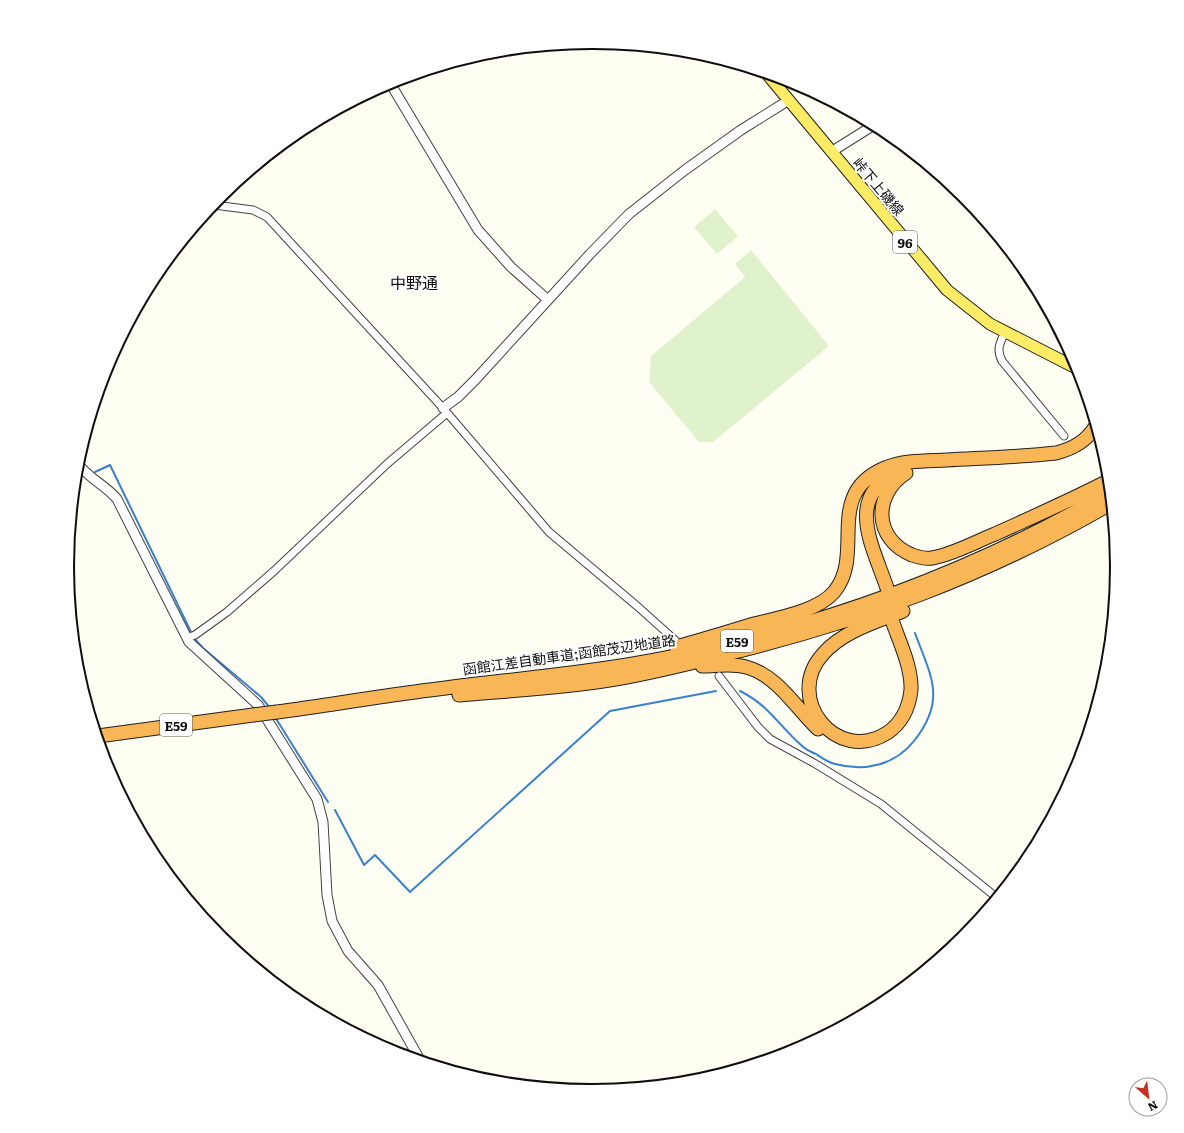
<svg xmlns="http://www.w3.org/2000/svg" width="1184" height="1133" font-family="Literata,'Noto Sans JP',serif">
	<rect width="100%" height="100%" fill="#fffef2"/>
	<path fill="#e0f2cc" d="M 715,209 L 738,236 L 717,254 L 694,227 Z
		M 751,250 L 829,346 L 713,442 L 699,442 L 649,382 L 651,356 L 745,277 L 735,264 Z"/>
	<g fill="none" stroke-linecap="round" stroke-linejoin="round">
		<path stroke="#3980d2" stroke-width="2" d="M 95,472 L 110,465 L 192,634
			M 76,481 L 81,479
			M 194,638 L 203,648 L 261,697 L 270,708
			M 740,691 C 770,706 778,725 801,745 C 805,749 811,752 816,754 C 822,758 829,763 835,764 C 865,772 895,765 914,741 C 947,699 931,677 915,633
			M 275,717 L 328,802
			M 335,810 L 364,865 L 375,855 L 410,892 L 610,711 L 716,691"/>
		<g stroke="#424242" stroke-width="9">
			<path id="minor" d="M 214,205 L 253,210 L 267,217 L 443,408 L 549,532 L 637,606 L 675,640
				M 1005,332 C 1000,343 996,349 1002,361 L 1064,436
				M 187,638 L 195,635 L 227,612 L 274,571 L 388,463 L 447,413
				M 719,676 L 758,727 L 770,739 L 814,763 L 881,804 L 996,897"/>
		</g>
		<g stroke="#424242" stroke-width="11">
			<path id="tertiary" d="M 390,83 L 478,230 L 511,267 L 548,300
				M 831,152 L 874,125
				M 443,408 L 458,397 L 476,379 L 590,254 L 629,214 L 685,170 L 741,130 L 789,100
				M 78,463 C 87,478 106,485 117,499 L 189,642 L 258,705 L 317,799 L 323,822 L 327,895 L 332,921 L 348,951 L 378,985 L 420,1060"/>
		</g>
		<g stroke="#202020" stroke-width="13">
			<path id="primary" d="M 767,74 L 947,290 L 990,324 L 1078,369"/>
		</g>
		<g stroke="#202020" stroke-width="15">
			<path id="motorway" d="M 906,473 C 873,494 873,539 912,555 C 918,557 926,559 932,558 C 954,554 975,542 995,534 C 1033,517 1071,500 1108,481
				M 887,588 C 872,544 844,497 899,471
				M 893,623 C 900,643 912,668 911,690 C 909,708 902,723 887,733 C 836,765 783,698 823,654 C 843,631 876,622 903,611
				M 676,647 C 702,640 728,632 754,624 C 778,618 818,611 834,592 C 866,554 823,494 885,468 C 904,460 927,461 947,460 C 983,458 1020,457 1056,453 C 1072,449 1086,442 1095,427
				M 702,666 C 716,666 732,663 746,667 C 777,675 796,708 818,729
				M 459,695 C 507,691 556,688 603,681 C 645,675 686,664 727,654 C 865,620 987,575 1110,504
				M 277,712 C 323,706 369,698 415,692 C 500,680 586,674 670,657 C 824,626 973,571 1109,493
				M 98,736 L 253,715"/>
		</g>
		<use href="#minor" stroke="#fff" stroke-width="7"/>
		<use href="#tertiary" stroke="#fff" stroke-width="9"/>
		<use href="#primary" stroke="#fcec65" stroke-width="11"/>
		<use href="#motorway" stroke="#f8b656" stroke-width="13"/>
		<g stroke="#202020" stroke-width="15" stroke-linecap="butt">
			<path id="motorway-bridge" d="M 253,715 L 277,712"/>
		</g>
		<use href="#motorway-bridge" stroke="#f8b656" stroke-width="13"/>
	</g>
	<g text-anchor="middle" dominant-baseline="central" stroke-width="4" stroke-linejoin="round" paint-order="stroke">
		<g fill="#fff" stroke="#575757" stroke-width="1">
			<rect x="893" y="231" width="24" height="22" rx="3"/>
			<rect x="721" y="630" width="32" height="22" rx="3"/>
			<rect x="160" y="714" width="32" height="22" rx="3"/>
		</g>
		<g font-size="13" font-weight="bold" fill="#0f0f0f">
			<text x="905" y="242">96</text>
			<text x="737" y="641">E59</text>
			<text x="176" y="725">E59</text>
		</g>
		<g font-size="14" fill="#0f0f0f" stroke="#fff">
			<text transform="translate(879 186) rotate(50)">峠下上磯線</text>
			<text transform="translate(569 654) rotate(-8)">函館江差自動車道;函館茂辺地道路</text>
		</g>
		<g font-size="16" fill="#0f0f0f" stroke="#fff">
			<text x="414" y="282">中野通</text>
		</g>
	</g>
	<path d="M0 0H1184V1133H0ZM591 49H593A517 517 0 0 1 1110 566V567A517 517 0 0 1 593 1084H591A517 517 0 0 1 74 567V566A517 517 0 0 1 591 49Z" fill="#fff" fill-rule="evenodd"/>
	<path fill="none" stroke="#0f0f0f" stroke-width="2" d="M591 49H593A517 517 0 0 1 1110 566V567A517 517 0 0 1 593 1084H591A517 517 0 0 1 74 567V566A517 517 0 0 1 591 49Z"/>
	<g transform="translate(1148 1097) rotate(152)"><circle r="19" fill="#ffffff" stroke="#9f9f9f"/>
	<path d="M0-3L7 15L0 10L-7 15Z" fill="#c53022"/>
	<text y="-6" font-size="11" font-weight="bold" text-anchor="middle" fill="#0f0f0f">N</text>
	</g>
</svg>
